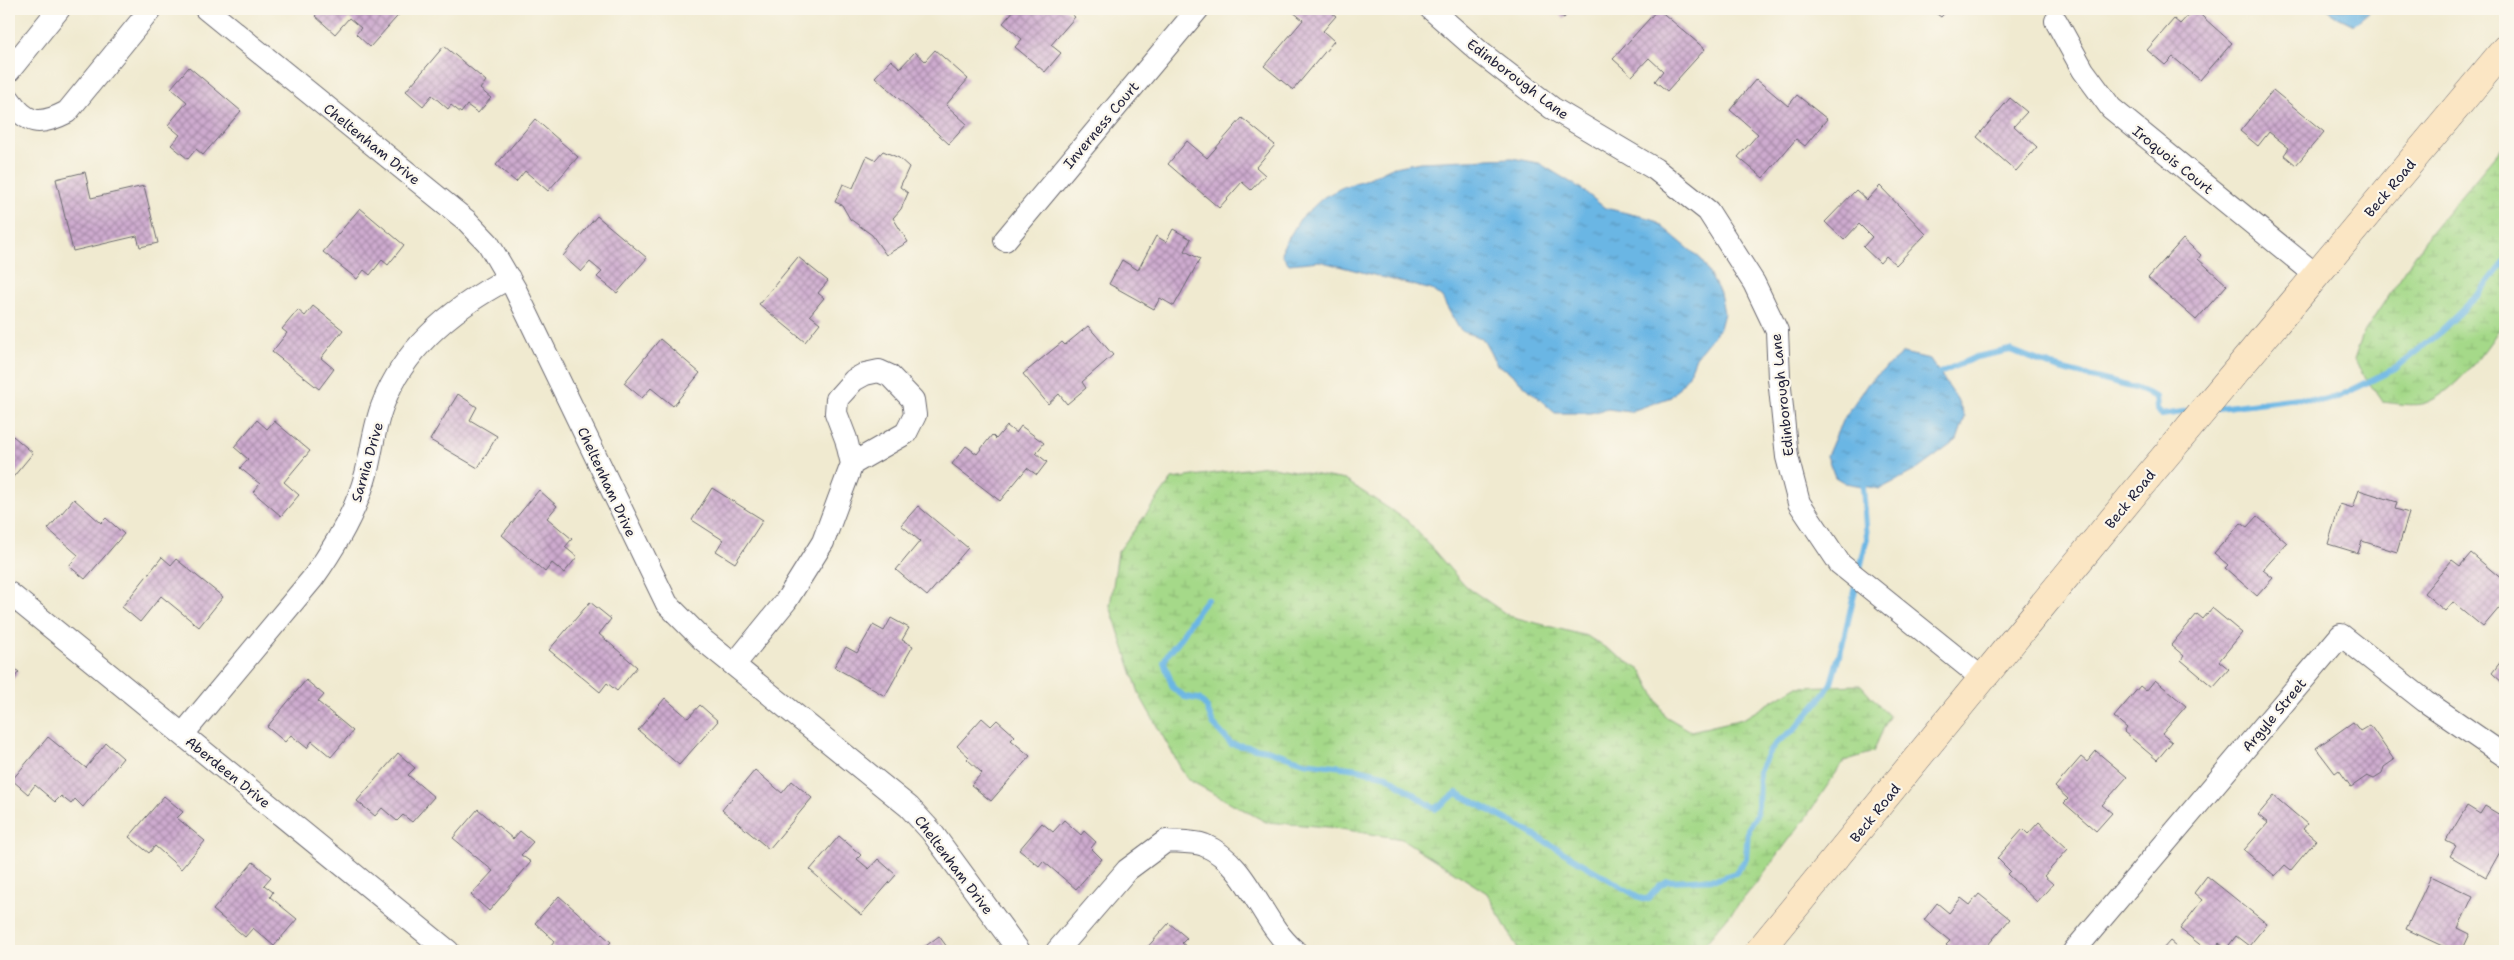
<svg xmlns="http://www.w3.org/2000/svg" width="2514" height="960" font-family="'Shantell Sans',sans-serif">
	<defs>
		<pattern id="wetland-marsh" width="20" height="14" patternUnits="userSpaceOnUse" patternTransform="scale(1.25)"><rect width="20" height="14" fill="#a5d989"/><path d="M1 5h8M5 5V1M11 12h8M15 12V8" fill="none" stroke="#8eba77"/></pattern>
		<pattern id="water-ripples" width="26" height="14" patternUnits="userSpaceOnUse" patternTransform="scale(1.25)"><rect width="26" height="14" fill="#6bb6e4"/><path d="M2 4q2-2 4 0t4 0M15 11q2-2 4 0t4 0" fill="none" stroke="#5894ba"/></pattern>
		<pattern id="building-cross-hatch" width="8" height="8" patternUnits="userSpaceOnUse" patternTransform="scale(1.25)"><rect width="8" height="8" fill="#ceabcf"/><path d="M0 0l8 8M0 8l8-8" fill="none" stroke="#a78ba9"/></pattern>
	</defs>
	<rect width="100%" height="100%" fill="#fbf7ec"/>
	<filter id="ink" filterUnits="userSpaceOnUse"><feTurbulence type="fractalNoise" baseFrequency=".02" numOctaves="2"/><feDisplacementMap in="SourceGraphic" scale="10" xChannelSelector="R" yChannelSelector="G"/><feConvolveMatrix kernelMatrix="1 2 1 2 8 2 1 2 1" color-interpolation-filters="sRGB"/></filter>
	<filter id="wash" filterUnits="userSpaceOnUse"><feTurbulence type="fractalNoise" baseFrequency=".0096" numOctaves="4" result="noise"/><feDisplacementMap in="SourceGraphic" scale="20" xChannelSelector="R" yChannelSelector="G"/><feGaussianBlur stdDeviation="1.12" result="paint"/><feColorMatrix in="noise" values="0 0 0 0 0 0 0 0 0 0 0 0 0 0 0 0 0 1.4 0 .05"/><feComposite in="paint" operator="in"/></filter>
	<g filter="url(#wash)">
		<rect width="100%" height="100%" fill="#f0ead0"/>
		<path fill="url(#wetland-marsh)" stroke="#647e62" d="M 2505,144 L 2505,319 C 2490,346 2455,393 2425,403 C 2414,407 2394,403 2382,402 L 2354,360 L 2363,334 L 2430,233 Z
			M 1267,466 L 1345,480 L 1408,521 L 1464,585 L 1509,616 L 1587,636 L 1642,671 L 1665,716 L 1691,731 L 1743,719 L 1796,687 L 1861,685 L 1889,716 L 1873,752 L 1844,761 L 1804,820 L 1754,886 L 1699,951 L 1519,951 L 1487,893 L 1402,839 L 1329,827 L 1266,822 L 1187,779 L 1140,696 L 1110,606 L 1118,552 L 1172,479 Z"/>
		<path fill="url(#water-ripples)" stroke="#466c90" d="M 2328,9 L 2372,9 L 2354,25 L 2332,14 Z
			M 1512,158 L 1539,163 L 1580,188 L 1605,208 L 1653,219 L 1701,259 L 1720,293 L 1724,313 L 1720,328 L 1696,357 L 1689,375 L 1671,397 L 1629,412 L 1608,409 L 1590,413 L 1555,413 L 1507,370 L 1497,365 L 1482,338 L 1463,332 L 1458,327 L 1442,298 L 1432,290 L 1319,261 L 1289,264 L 1282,255 L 1283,247 L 1300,219 L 1324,197 L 1343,187 L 1367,179 L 1390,168 L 1420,162 Z
			M 1903,353 L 1930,359 L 1957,399 L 1965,417 L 1957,440 L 1918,469 L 1880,489 L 1845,483 L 1835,477 L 1827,456 L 1842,421 L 1869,382 Z"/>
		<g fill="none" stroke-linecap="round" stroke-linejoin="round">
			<path stroke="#6bb6e4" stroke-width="6" d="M 1933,376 L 1976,357 L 2010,350 L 2060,369 L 2135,388 L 2156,397 L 2157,409 L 2161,415 L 2190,411
				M 2218,408 L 2298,398 L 2323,401 L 2340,396 L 2396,368 L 2440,332 L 2479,294 L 2505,261
				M 1859,572 L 1867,539 L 1863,487 L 1866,479
				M 1207,599 C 1196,612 1188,625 1180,639 C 1173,649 1169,649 1164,662 L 1173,688 L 1185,697 L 1199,699 L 1206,706 L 1213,724 L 1231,744 L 1267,750 L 1304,762 L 1358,769 L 1387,776 L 1435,809 L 1457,793 L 1524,829 L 1642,899 L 1648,899 L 1659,886 L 1667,881 L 1717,879 L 1735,873 L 1746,859 L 1748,829 L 1756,816 L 1758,806 L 1759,772 L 1767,755 L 1776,743 L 1795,729 L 1825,693 L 1831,683 L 1843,642 L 1857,582"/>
		</g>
		<g id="blocks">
			<path fill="url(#building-cross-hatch)" d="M 322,9 L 404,9 L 370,47 L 356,34 L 361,28 L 349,18 L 335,34 L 315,16 Z
				M 1015,9 L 1065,9 L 1075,17 L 1051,45 L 1061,53 L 1045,72 L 1015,47 L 1022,39 L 1003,23 Z
				M 1296,9 L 1327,9 L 1336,16 L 1323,31 L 1334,41 L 1293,90 L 1264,66 L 1303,20 L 1293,12 Z
				M 1553,9 L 1571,9 L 1564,18 Z
				M 1658,9 L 1705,49 L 1667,91 L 1655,81 L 1663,71 L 1649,58 L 1632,76 L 1613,59 Z
				M 1930,9 L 1948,9 L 1941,17 Z
				M 2194,9 L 2232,43 L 2200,80 L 2173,57 L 2165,65 L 2147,50 L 2174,19 L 2180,24 Z
				M 444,46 L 486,81 L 480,89 L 491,98 L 478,113 L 467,105 L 461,113 L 451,105 L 448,109 L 432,95 L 423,106 L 406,91 Z
				M 935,50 L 968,79 L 946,105 L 967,124 L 949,144 L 875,77 L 891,60 L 900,68 L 915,52 L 925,61 Z
				M 189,67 L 241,111 L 203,155 L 196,149 L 188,159 L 171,145 L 180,135 L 168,125 L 187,102 L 171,88 Z
				M 1756,79 L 1788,106 L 1797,95 L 1827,119 L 1805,146 L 1796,139 L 1763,178 L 1738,157 L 1758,134 L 1730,110 Z
				M 2273,90 L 2324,132 L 2296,165 L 2284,155 L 2289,148 L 2269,132 L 2258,146 L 2240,131 Z
				M 2010,98 L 2027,112 L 2014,126 L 2037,147 L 2016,171 L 1977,137 Z
				M 1242,118 L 1275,145 L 1256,167 L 1265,175 L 1251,190 L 1242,182 L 1219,208 L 1168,164 L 1187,141 L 1207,158 Z
				M 535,119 L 578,157 L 548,191 L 525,171 L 516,182 L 496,165 Z
				M 883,151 L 899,158 L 909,167 L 900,187 L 908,193 L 901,209 L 893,218 L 908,242 L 886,255 L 872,235 L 850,219 L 842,205 L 835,202 L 843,184 L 853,188 L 867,156 L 875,160 Z
				M 85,172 L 91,198 L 144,186 L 158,243 L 140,247 L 137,236 L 73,251 L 56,179 Z
				M 1880,186 L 1926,234 L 1896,265 L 1886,256 L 1880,263 L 1863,247 L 1872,237 L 1859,224 L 1844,240 L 1825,222 L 1856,190 L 1867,200 Z
				M 360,208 L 404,245 L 388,265 L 382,260 L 370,275 L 364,270 L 357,279 L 323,252 Z
				M 597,216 L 647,258 L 617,293 L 597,277 L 602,272 L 590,262 L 581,272 L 563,256 Z
				M 1173,229 L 1191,239 L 1185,251 L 1200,259 L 1174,306 L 1160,298 L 1154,309 L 1109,284 L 1122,260 L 1138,270 L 1156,236 L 1166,242 Z
				M 2183,239 L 2201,255 L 2198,259 L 2227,285 L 2196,320 L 2148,278 Z
				M 798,257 L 828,281 L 818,293 L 824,298 L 810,315 L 820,323 L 805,342 L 759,304 Z
				M 313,306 L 343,330 L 321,358 L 334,369 L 319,389 L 272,352 L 287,333 L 282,329 L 298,310 L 305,316 Z
				M 1088,326 L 1113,355 L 1082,382 L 1086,388 L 1067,404 L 1059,394 L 1048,404 L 1023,374 L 1062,342 L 1065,345 Z
				M 660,339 L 700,373 L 673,406 L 651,388 L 642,398 L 624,383 Z
				M 458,394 L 477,407 L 470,420 L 497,436 L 478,468 L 430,440 Z
				M 257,420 L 267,429 L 274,421 L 310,451 L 284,482 L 299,495 L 281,516 L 253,492 L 260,484 L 240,468 L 248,459 L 234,447 Z
				M 1007,426 L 1016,433 L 1021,426 L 1044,443 L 1036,453 L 1047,462 L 1037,475 L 1027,468 L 1000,501 L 952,464 L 966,446 L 977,454 L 992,435 L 996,439 Z
				M 13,436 L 33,453 L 9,482 L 9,441 Z
				M 712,488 L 763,520 L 735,563 L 716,551 L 723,540 L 692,520 Z
				M 539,490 L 557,506 L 547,518 L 572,539 L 565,547 L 577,557 L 564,573 L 552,563 L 545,572 L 502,535 Z
				M 2359,490 L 2397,502 L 2395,509 L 2409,513 L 2397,552 L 2362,541 L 2358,553 L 2328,544 L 2340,504 L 2353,508 Z
				M 74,499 L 101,523 L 106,518 L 124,534 L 85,579 L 69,566 L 78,555 L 48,529 Z
				M 918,506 L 968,548 L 927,596 L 896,570 L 920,541 L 901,525 Z
				M 2257,516 L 2287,543 L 2263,570 L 2273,578 L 2257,596 L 2225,568 L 2228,565 L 2214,553 L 2241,523 L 2247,527 Z
				M 2471,553 L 2504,581 L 2500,585 L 2505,589 L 2505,601 L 2483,627 L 2453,602 L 2445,611 L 2424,593 L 2452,560 L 2460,566 Z
				M 162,557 L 171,565 L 176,559 L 223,597 L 199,627 L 161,596 L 140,622 L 122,607 Z
				M 590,602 L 611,619 L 599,634 L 637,667 L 617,691 L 607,683 L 600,692 L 549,650 Z
				M 2212,608 L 2242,633 L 2219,661 L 2229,669 L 2213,687 L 2181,660 L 2184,656 L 2171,645 L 2197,614 L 2203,619 Z
				M 891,618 L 909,628 L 902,640 L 913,646 L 885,696 L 834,667 L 846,647 L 857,653 L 873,625 L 884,631 Z
				M 2505,656 L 2505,685 L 2492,673 Z
				M 9,664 L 19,672 L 9,684 Z
				M 306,680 L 324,695 L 318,702 L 353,731 L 331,757 L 312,741 L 307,748 L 291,735 L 285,742 L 267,727 Z
				M 2155,680 L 2186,706 L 2162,734 L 2172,742 L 2157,760 L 2124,732 L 2127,728 L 2114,717 L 2140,686 L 2146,691 Z
				M 665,698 L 688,718 L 700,705 L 718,721 L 679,765 L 638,730 Z
				M 982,718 L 991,726 L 997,720 L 1015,736 L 1011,740 L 1030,756 L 991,801 L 971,785 L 982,773 L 967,759 L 969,757 L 957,746 Z
				M 2353,722 L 2360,731 L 2370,725 L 2394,760 L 2384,767 L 2382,774 L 2374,779 L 2367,776 L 2351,787 L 2339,770 L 2335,773 L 2316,748 Z
				M 48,737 L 86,768 L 106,743 L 123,758 L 83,807 L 75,799 L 71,804 L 61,796 L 55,802 L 35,785 L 28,794 L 12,780 Z
				M 2096,751 L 2127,777 L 2102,805 L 2112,813 L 2096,831 L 2064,803 L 2068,799 L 2055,787 L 2081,757 L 2087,762 Z
				M 398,753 L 415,768 L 408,775 L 434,797 L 412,822 L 403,815 L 397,821 L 382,808 L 375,816 L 357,801 Z
				M 755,770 L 782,793 L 792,781 L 812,798 L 769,849 L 722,810 Z
				M 164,796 L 183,812 L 177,818 L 205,841 L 181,869 L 155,846 L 149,853 L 129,837 Z
				M 2274,796 L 2307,824 L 2303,829 L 2316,840 L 2291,870 L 2285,865 L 2275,876 L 2244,850 L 2268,823 L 2258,815 Z
				M 2467,806 L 2480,814 L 2485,806 L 2505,818 L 2505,843 L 2486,877 L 2450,856 L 2456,846 L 2446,841 Z
				M 478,809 L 513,839 L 520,831 L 533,842 L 521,855 L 531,862 L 489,911 L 471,895 L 493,871 L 453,838 Z
				M 1064,820 L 1081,835 L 1084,831 L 1096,842 L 1091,848 L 1102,859 L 1076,889 L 1043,861 L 1039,866 L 1019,850 L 1042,823 L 1053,832 Z
				M 2039,822 L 2068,849 L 2044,876 L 2053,884 L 2037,902 L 2007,874 L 2010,871 L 1997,858 L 2023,829 L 2028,834 Z
				M 839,836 L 861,855 L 857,859 L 869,869 L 878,859 L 896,875 L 861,915 L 810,870 Z
				M 253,862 L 271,877 L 264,885 L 273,892 L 270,897 L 297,919 L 274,946 L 253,928 L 245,937 L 213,910 Z
				M 2207,876 L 2267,924 L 2249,946 L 2236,936 L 2226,949 L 2219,943 L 2212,951 L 2208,951 L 2180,929 L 2202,900 L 2194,893 Z
				M 2431,876 L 2473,896 L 2458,928 L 2470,934 L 2462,951 L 2453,951 L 2406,929 Z
				M 1979,894 L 2010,919 L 1987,946 L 1994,951 L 1953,951 L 1946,945 L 1950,941 L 1924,920 L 1937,903 L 1949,913 L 1961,898 L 1970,905 Z
				M 559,896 L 611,942 L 603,951 L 557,951 L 551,946 L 555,941 L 535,923 Z
				M 1169,923 L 1187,938 L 1182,943 L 1192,951 L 1144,951 Z
				M 939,936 L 950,951 L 919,951 Z
				M 2170,941 L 2182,951 L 2161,951 Z"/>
		</g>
	</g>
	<g filter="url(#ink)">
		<use href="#blocks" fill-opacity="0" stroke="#6a686f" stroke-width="1"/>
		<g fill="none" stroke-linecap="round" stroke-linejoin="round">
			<g stroke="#6a686f" stroke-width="24">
				<path id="minor" d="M 206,9 L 467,221 L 488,243 L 515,289 L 667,604 L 703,640 L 909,807 L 931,831 L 1019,951
					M 1431,9 L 1481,53 L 1552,108 L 1655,169 L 1708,211 L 1754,283 L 1777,331 L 1779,378 L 1787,457 L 1799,503 L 1840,564 L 1983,679
					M 2056,21 L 2083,70 L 2111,108 L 2316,275
					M 9,71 L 59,9
					M 9,99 C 27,125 40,126 67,112 L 151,9
					M 1005,240 L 1198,9
					M 9,593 L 448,951
					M 734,665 L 786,601 L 823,542 L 852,464 L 846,439 L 836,413 L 837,399 L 854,380 L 865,374 L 879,371 L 890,376 L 913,400 L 915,415 L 906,433 L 852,464
					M 183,734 L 313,578 C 335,547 356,512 366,474 C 372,451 374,426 383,404 C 405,346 456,306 509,278
					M 1057,951 L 1127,870 L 1166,841 C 1177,842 1193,841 1204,845 C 1249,864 1260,922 1295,951
					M 2074,951 L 2341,635 L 2425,701 L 2505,756"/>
			</g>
			<g stroke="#6a686f" stroke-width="29">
				<path id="secondary" d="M 1759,951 L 2141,485 L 2505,49"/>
			</g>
			<use href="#minor" stroke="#fff" stroke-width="22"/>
			<use href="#secondary" stroke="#fbe6c4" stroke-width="28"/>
		</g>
	</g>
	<g text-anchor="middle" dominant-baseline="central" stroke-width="4.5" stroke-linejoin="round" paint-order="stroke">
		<g font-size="14" fill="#22223b" stroke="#fbf7ec">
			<text transform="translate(1518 79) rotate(37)">Edinborough Lane</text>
			<text transform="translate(1101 125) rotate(-50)">Inverness Court</text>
			<text transform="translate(372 144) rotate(39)">Cheltenham Drive</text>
			<text transform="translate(2173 160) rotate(39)">Iroquois Court</text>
			<text transform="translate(2390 188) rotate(-50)">Beck Road</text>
			<text transform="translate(1782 395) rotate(-96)">Edinborough Lane</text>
			<text transform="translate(367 462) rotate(-74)">Sarnia Drive</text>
			<text transform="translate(607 482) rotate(65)">Cheltenham Drive</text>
			<text transform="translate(2130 499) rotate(-51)">Beck Road</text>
			<text transform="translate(2274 715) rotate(-50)">Argyle Street</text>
			<text transform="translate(228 772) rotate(39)">Aberdeen Drive</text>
			<text transform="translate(1875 813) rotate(-51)">Beck Road</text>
			<text transform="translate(954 865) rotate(53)">Cheltenham Drive</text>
		</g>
	</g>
	<rect width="2514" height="960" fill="none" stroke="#fbf7ec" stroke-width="30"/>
</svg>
